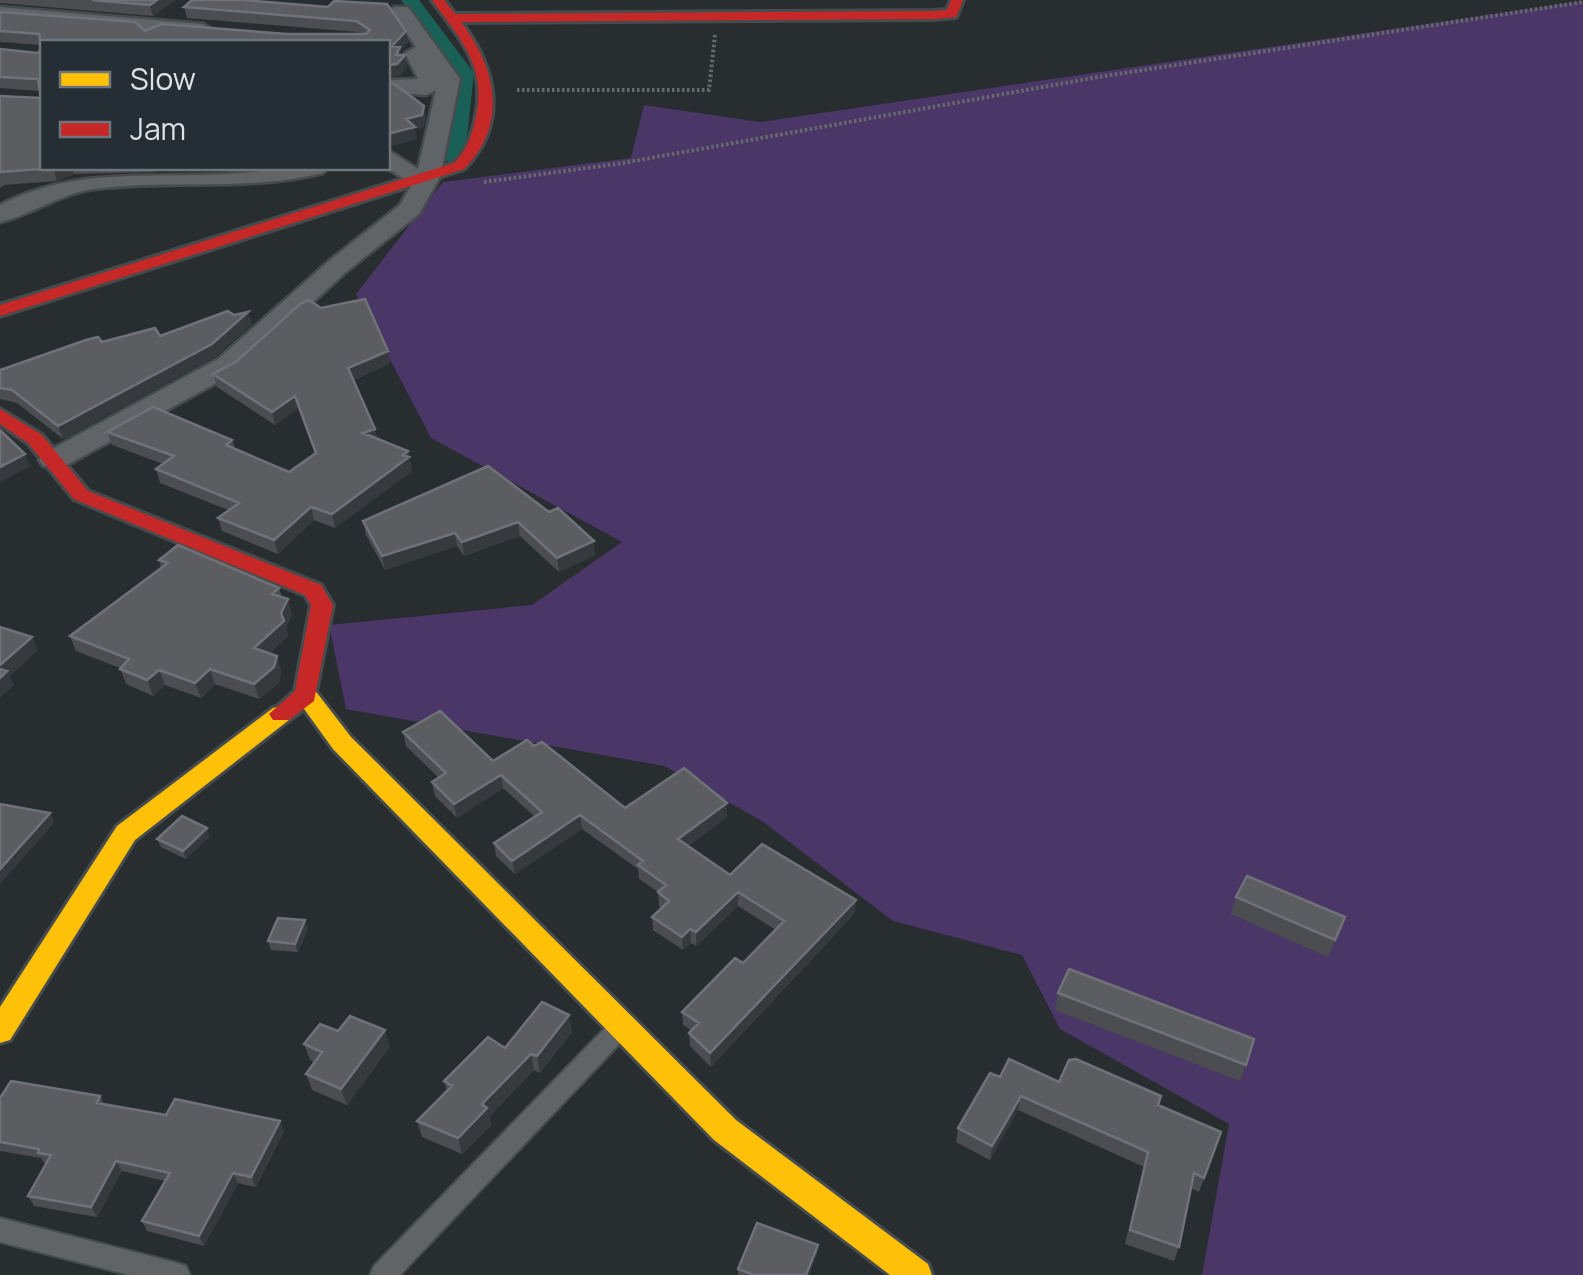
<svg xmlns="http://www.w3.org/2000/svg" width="1583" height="1275" font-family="Manrope,sans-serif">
	<rect width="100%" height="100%" fill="#282d30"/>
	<path fill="#4a3667" d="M 1583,1 L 1583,1275 L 1202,1275 L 1229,1124 L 1060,1029 L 1022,955 L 893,921 L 762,821 L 664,766 L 346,709 L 329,625 L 532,605 L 622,542 L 431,438 L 356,294 L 443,182 L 631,158 L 644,105 L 760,122 Z"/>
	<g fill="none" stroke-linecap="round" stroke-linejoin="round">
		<path fill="#196156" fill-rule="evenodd" d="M 401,0 L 419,0 L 474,73 L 464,165 L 456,166 L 445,160 L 454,73 Z"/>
		<g stroke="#464b4d" stroke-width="4">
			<path id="lane" d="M 617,1021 L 625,1024 L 628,1031 L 625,1038 L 400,1275 L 370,1275 L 374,1266 L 609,1024 Z
				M 0,1218 L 177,1263 L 186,1266 L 190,1275 L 129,1275 L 0,1242 Z"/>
		</g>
		<g stroke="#464b4d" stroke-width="5">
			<path id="street" d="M 0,7 L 203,24 L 213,30 L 203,36 L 0,19 Z
				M 394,7 L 408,7 L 460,79 L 440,177 L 419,214 L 347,271 L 238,371 L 65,466 L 43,466 L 39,460 L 43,454 L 218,359 L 329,261 L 400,205 L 412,184 L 387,168 L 388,150 L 418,169 L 436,90 L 426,95 L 388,92 L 388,80 L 418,79 L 405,53 L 416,47 L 391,11 Z
				M 281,168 L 327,168 L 323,173 C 246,192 171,179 94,189 C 59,194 33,214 0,222 L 0,205 C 91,158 185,186 281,168 Z"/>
		</g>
		<g stroke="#464b4d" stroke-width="6">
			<path id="slow" d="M 306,687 L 314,689 L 351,737 L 736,1120 L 928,1264 L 932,1275 L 890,1275 L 714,1140 L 333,749 L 294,695 Z
				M 281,706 L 289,708 L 293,714 L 289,720 L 135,840 L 10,1040 L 0,1043 L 0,1007 L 117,826 L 273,708 Z"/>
		</g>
		<g stroke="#464b4d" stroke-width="6">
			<path id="jam" d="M 432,0 L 444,0 L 455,14 L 934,11 L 947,10 L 951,0 L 963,0 L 956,17 L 934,19 L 461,22 C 496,68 509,123 464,169 L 0,316 L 0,305 L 454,163 C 466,151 471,138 475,121 C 488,66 462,42 432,0 Z
				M 0,409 L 42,435 L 88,491 L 321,585 L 333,605 L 314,701 L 289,720 L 273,720 L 269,714 L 295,691 L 311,605 L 305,595 L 74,499 L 28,443 L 0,424 Z"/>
		</g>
		<path stroke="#676a6c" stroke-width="4" stroke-dasharray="2.5 2.5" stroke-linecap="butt" d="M 517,90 L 709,90 L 715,35
			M 484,182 L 623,163 L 1098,77 L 1583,2"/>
		<use href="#lane" fill="#616467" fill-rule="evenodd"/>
		<use href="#street" fill="#616467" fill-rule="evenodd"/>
		<use href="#slow" fill="#ffc107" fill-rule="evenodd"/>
		<use href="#jam" fill="#c62828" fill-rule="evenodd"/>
	</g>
	<path fill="#4b4d51" d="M 0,0 L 175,0 L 153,16 L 0,3 Z
		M 243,0 L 406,31 L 408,42 L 400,51 L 401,55 L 405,55 L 407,67 L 399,76 L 388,42 L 42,168 L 156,168 L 154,172 L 74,174 L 57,181 L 4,185 L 0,188 L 0,96 L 41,98 L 40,91 L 0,88 L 0,49 L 38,53 L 42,49 L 41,45 L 0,42 L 0,12 L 145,31 L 361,34 L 358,32 L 187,18 L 184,7 Z
		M 252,324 L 216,356 L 63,439 L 17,403 L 0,399 L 0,370 L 102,342 Z
		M 388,351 L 390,363 L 354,380 L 375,429 L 377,439 L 408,451 L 412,471 L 335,528 L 314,520 L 278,554 L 222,531 L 218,518 L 228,510 L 160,483 L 156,469 L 163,464 L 112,445 L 107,432 L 232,440 L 235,449 L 289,472 L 315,454 L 298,408 L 275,425 L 217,387 L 213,374 Z
		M 488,466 L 595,555 L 559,572 L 520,536 L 464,556 L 457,546 L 385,570 L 366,535 L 363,521 Z
		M 159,560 L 279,588 L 282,597 L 292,615 L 286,628 L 288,636 L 269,654 L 277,656 L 281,672 L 279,683 L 259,699 L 215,684 L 201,698 L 165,685 L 153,696 L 126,684 L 120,668 L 76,651 L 70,636 L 161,568 Z
		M 403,732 L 493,761 L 534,746 L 625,808 L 727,817 L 688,846 L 730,875 L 855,913 L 711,1067 L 690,1046 L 689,1033 L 691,1030 L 683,1025 L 682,1012 L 743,963 L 776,930 L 738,906 L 696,946 L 691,943 L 683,950 L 653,930 L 652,917 L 662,908 L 659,906 L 658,892 L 639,879 L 638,869 L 582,829 L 515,874 L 496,856 L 494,843 L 534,816 L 503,788 L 457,818 L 435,796 L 432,782 L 439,778 L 406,746 Z
		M 210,836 L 186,859 L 161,847 L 157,839 Z
		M 1236,897 L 1345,917 L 1328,957 L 1231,914 Z
		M 308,928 L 298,952 L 271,950 L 268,941 Z
		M 1058,993 L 1246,1065 L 1240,1081 L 1055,1010 Z
		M 569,1015 L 572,1032 L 540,1073 L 534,1070 L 489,1117 L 491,1125 L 462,1154 L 422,1137 L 417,1121 L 447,1091 L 444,1081 Z
		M 338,1031 L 390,1047 L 347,1105 L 312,1090 L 306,1074 L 314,1062 L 310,1060 L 304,1044 Z
		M 1000,1077 L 1059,1082 L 1159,1105 L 1221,1132 L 1199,1192 L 1191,1188 L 1179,1247 L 1174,1261 L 1125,1244 L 1144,1167 L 1018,1110 L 990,1160 L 956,1142 L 958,1128 Z
		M 100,1096 L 104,1104 L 166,1115 L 280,1121 L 284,1131 L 256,1187 L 238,1183 L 204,1246 L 147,1231 L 142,1221 L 165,1181 L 122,1171 L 97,1217 L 34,1206 L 28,1196 L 47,1163 L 44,1163 L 41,1158 L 0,1151 L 0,1098 Z
		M 818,1245 L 817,1253 L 809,1275 L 738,1275 L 738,1269 Z"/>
	<path fill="#363a3d" d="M 157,0 L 175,0 L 153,16 L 150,5 Z
		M 406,31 L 408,42 L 400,51 L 401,59 L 405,55 L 407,67 L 399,76 L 388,77 L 388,65 L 392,46 Z
		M 424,106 L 426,118 L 424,127 L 415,129 L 417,139 L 388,147 L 388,134 Z
		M 53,168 L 71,168 L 74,174 L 57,181 Z
		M 216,168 L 251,168 L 217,171 Z
		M 248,312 L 252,324 L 216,356 L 63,439 L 58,426 Z
		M 388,351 L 390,363 L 351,381 L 348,368 Z
		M 295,396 L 298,408 L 275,425 L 272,412 Z
		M 375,429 L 378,442 L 363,433 Z
		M 408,451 L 412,471 L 335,528 L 332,514 Z
		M 25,454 L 30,466 L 0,482 L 0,467 Z
		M 311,507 L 314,520 L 278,554 L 274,540 Z
		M 518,522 L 520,536 L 464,556 L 462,542 Z
		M 455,533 L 457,546 L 385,570 L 382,556 Z
		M 594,541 L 595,555 L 559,572 L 557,558 Z
		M 288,599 L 292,615 L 286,628 L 288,636 L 258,664 L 254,648 L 281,613 Z
		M 32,637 L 38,650 L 10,676 L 14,685 L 0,698 L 0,665 Z
		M 277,656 L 281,672 L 279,683 L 259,699 L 254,684 Z
		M 210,669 L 215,684 L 201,698 L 195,683 Z
		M 159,670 L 165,685 L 153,696 L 147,680 Z
		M 501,775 L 503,788 L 457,818 L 454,804 Z
		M 727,803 L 727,817 L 679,852 L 678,839 Z
		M 50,813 L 55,822 L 0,884 L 0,869 Z
		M 580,815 L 582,829 L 515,874 L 512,861 Z
		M 207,828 L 210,836 L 186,859 L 183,851 Z
		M 738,892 L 738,906 L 696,946 L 696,932 Z
		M 856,900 L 855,913 L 711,1067 L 710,1053 Z
		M 305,920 L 308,928 L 298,952 L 295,944 Z
		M 690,929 L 691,943 L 683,950 L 682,937 Z
		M 569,1015 L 572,1032 L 540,1073 L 537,1056 Z
		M 385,1030 L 390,1047 L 347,1105 L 341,1089 Z
		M 531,1054 L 534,1070 L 489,1117 L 491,1125 L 462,1154 L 458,1138 L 482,1104 Z
		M 1021,1096 L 1018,1110 L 990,1160 L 992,1146 Z
		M 280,1121 L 284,1131 L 256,1187 L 251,1177 Z
		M 116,1161 L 122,1171 L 97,1217 L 91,1207 Z
		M 233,1173 L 238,1183 L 204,1246 L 199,1236 Z
		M 818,1245 L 817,1253 L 809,1275 L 806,1275 Z"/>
	<path fill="#5b5d61" stroke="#6f7276" stroke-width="2.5" d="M 92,0 L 157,0 L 150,5 Z
		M 192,0 L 243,0 L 328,7 L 334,1 L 387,4 L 406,31 L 392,46 L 400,47 L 396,55 L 405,55 L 397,64 L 388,65 L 388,42 L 42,42 L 42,168 L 55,168 L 0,172 L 0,96 L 41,98 L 38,79 L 0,77 L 0,49 L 38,53 L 42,49 L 39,34 L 0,31 L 0,12 L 135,22 L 145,31 L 161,24 L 287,34 L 366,34 L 370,30 L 356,21 L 184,7 Z
		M 388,82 L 396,85 L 424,106 L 422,115 L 406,119 L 415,127 L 388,134 Z
		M 365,299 L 388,351 L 348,368 L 375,429 L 363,433 L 408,451 L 403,455 L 409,457 L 332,514 L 311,507 L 274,540 L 218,518 L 239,503 L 156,469 L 174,456 L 107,432 L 153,407 L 232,440 L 226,445 L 289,472 L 316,453 L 295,396 L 272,412 L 213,374 L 237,361 L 300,304 L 309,300 L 321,308 Z
		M 228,311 L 234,315 L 248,312 L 212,344 L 58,426 L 12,390 L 0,388 L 0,370 L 86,340 L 98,337 L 102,342 L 155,328 L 160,336 Z
		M 0,430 L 25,454 L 0,467 Z
		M 488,466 L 549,512 L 558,508 L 594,541 L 557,558 L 518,522 L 462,542 L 455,533 L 382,556 L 363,521 Z
		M 178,545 L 279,588 L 272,594 L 288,599 L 281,613 L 284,621 L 254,648 L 277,656 L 274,667 L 254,684 L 210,669 L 195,683 L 159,670 L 147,680 L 120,669 L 129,659 L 70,636 L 168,563 L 159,560 Z
		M 0,627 L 32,637 L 0,665 Z
		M 0,669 L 7,671 L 0,678 Z
		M 440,711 L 493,761 L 527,740 L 534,746 L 542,742 L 625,808 L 684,768 L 727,803 L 678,839 L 730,875 L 762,844 L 856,900 L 710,1053 L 689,1033 L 699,1023 L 682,1012 L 735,958 L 743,963 L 784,921 L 738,892 L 696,932 L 690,929 L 682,937 L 652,917 L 669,901 L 658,892 L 666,885 L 638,865 L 643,861 L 580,815 L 512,861 L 494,843 L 542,812 L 501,775 L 454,804 L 432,782 L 446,773 L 403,732 Z
		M 0,804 L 50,813 L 0,869 Z
		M 182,816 L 207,828 L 183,851 L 157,839 Z
		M 1247,876 L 1345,917 L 1335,940 L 1236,897 Z
		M 278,918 L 305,920 L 295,944 L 268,941 Z
		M 1069,969 L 1254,1039 L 1246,1065 L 1058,993 Z
		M 542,1002 L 569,1015 L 537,1056 L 531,1054 L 482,1104 L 487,1108 L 458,1138 L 417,1121 L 452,1086 L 444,1081 L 488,1037 L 505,1048 Z
		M 350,1016 L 385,1030 L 341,1089 L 306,1074 L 322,1052 L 304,1044 L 320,1024 L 338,1031 Z
		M 1009,1059 L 1059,1082 L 1069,1060 L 1076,1059 L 1161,1096 L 1158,1105 L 1221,1132 L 1204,1178 L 1194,1173 L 1179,1247 L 1130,1230 L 1148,1152 L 1021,1096 L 992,1146 L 958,1128 L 990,1073 L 1000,1077 Z
		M 11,1081 L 100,1096 L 97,1103 L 166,1115 L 175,1099 L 280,1121 L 251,1177 L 233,1173 L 199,1236 L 142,1221 L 170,1173 L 116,1161 L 91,1207 L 28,1196 L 51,1155 L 38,1153 L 39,1149 L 0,1142 L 0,1098 Z
		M 757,1223 L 818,1245 L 806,1275 L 754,1275 L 738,1269 Z"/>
	<rect x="40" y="40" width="350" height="130" fill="#252e34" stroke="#6e767b" stroke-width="2.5"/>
	<rect x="60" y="72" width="50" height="15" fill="#ffc107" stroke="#6e767b" stroke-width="2.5"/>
	<text x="130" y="90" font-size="30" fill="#dce2e6">Slow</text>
	<rect x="60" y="122" width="50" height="15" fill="#c62828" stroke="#6e767b" stroke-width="2.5"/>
	<text x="130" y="140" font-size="30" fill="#dce2e6">Jam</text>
</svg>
